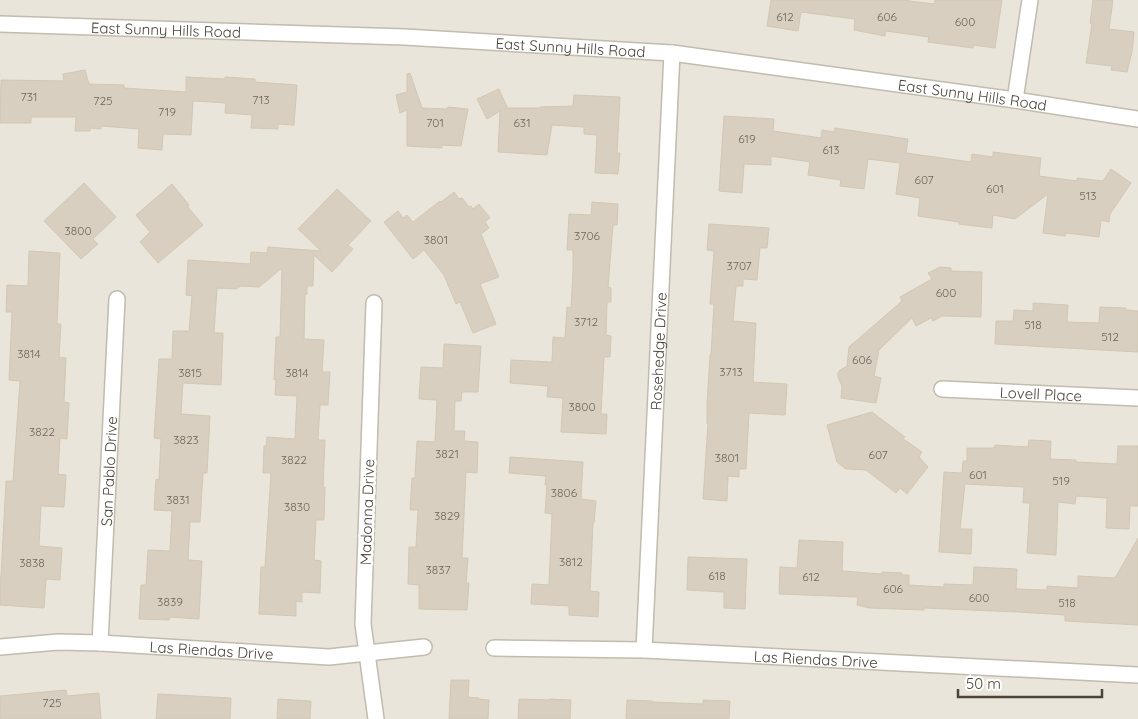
<svg xmlns="http://www.w3.org/2000/svg" width="1138" height="719" font-family="Quicksand,sans-serif">
	<rect width="100%" height="100%" fill="#f6f3ec"/>
	<path fill="#eae5da" d="M 0,0 L 1138,0 L 1138,719 L 0,719 Z"/>
	<path fill="#d8cfc1" stroke="#d3c7b4" d="M 771,0 L 902,0 L 934,4 L 935,0 L 1002,0 L 995,48 L 973,45 L 973,48 L 928,42 L 929,37 L 886,31 L 885,36 L 854,30 L 855,19 L 801,12 L 798,31 L 767,26 Z
		M 1093,0 L 1113,0 L 1109,29 L 1134,32 L 1132,52 L 1127,72 L 1111,70 L 1112,66 L 1086,63 L 1092,24 L 1090,23 Z
		M 85,70 L 89,84 L 124,85 L 124,88 L 186,92 L 186,77 L 225,79 L 225,77 L 255,79 L 255,82 L 297,85 L 294,125 L 278,124 L 278,129 L 251,128 L 252,115 L 225,113 L 226,103 L 193,101 L 191,135 L 163,134 L 162,150 L 138,148 L 139,129 L 101,126 L 101,129 L 90,128 L 90,131 L 75,131 L 76,117 L 31,117 L 31,123 L 0,123 L 1,80 L 64,81 L 63,74 Z
		M 410,73 L 422,108 L 447,109 L 448,107 L 468,109 L 461,146 L 442,145 L 442,148 L 407,146 L 407,110 L 400,113 L 396,95 L 407,92 L 407,74 Z
		M 499,89 L 507,107 L 505,108 L 541,108 L 540,107 L 573,106 L 574,95 L 620,97 L 617,153 L 620,153 L 618,174 L 595,173 L 597,135 L 584,134 L 584,127 L 552,125 L 547,155 L 498,152 L 500,111 L 487,119 L 477,99 Z
		M 724,116 L 774,119 L 773,131 L 821,138 L 822,130 L 834,132 L 835,128 L 908,139 L 906,153 L 971,162 L 972,154 L 993,157 L 993,152 L 1041,158 L 1039,176 L 1077,181 L 1077,178 L 1103,181 L 1111,169 L 1131,183 L 1110,214 L 1109,222 L 1101,220 L 1099,237 L 1066,233 L 1065,236 L 1043,233 L 1048,194 L 1015,219 L 993,215 L 992,228 L 959,224 L 959,222 L 918,216 L 920,198 L 896,194 L 900,163 L 868,159 L 864,189 L 840,186 L 841,180 L 808,175 L 810,162 L 771,156 L 771,165 L 744,164 L 742,193 L 719,191 Z
		M 84,183 L 116,217 L 93,239 L 98,244 L 81,259 L 44,221 Z
		M 172,184 L 189,205 L 187,206 L 203,225 L 158,263 L 140,242 L 150,232 L 136,215 Z
		M 337,189 L 371,221 L 348,245 L 353,249 L 332,272 L 314,255 L 313,286 L 307,286 L 307,294 L 305,294 L 304,339 L 324,340 L 322,372 L 330,372 L 328,405 L 320,405 L 318,440 L 325,440 L 323,487 L 325,487 L 324,520 L 316,520 L 314,560 L 321,561 L 320,593 L 302,592 L 302,602 L 296,601 L 296,616 L 259,614 L 261,567 L 265,567 L 271,473 L 263,473 L 264,446 L 266,446 L 267,437 L 295,439 L 297,396 L 275,395 L 276,379 L 274,380 L 276,337 L 280,337 L 282,268 L 259,287 L 240,286 L 240,287 L 237,287 L 237,289 L 217,288 L 214,333 L 223,333 L 221,385 L 183,383 L 181,414 L 210,416 L 207,473 L 203,473 L 200,522 L 190,522 L 188,560 L 202,561 L 199,619 L 170,617 L 169,620 L 139,619 L 141,585 L 146,585 L 148,550 L 170,551 L 172,511 L 154,510 L 156,479 L 159,480 L 161,439 L 154,438 L 159,359 L 172,359 L 173,331 L 189,331 L 192,296 L 186,295 L 188,260 L 250,264 L 251,252 L 267,253 L 268,247 L 321,251 L 298,229 Z
		M 454,192 L 459,199 L 462,198 L 469,207 L 471,206 L 473,209 L 479,204 L 490,218 L 485,222 L 489,228 L 481,234 L 499,277 L 480,284 L 496,324 L 473,333 L 460,302 L 456,304 L 444,275 L 424,250 L 413,259 L 384,222 L 398,211 L 403,218 L 407,215 L 413,222 L 440,201 L 441,202 Z
		M 592,202 L 618,204 L 617,225 L 613,225 L 608,287 L 611,288 L 611,302 L 607,302 L 606,335 L 611,336 L 610,357 L 604,357 L 601,414 L 607,414 L 606,434 L 561,432 L 563,398 L 547,397 L 548,386 L 510,383 L 511,360 L 552,362 L 553,337 L 565,338 L 567,307 L 571,308 L 573,270 L 573,250 L 567,250 L 569,214 L 591,215 Z
		M 709,224 L 769,228 L 767,248 L 760,248 L 757,280 L 743,279 L 743,286 L 736,286 L 733,321 L 756,323 L 753,382 L 787,384 L 785,415 L 749,413 L 746,469 L 739,469 L 739,477 L 728,476 L 727,501 L 703,499 L 708,424 L 707,424 L 707,404 L 710,355 L 711,355 L 714,304 L 710,304 L 714,251 L 707,250 Z
		M 29,251 L 60,253 L 57,324 L 61,324 L 59,357 L 66,358 L 64,402 L 69,403 L 67,439 L 60,438 L 58,474 L 66,475 L 64,507 L 41,506 L 39,546 L 62,548 L 60,580 L 46,579 L 44,608 L 0,605 L 0,577 L 1,577 L 6,481 L 13,481 L 20,381 L 9,380 L 12,312 L 6,312 L 7,285 L 28,286 Z
		M 940,267 L 951,268 L 951,271 L 982,272 L 981,317 L 942,316 L 933,321 L 931,318 L 916,326 L 912,318 L 879,350 L 874,376 L 881,378 L 876,403 L 841,398 L 842,386 L 838,377 L 838,373 L 840,370 L 847,366 L 849,347 L 902,301 L 900,297 L 932,279 L 928,273 Z
		M 1033,303 L 1068,305 L 1067,322 L 1099,323 L 1100,307 L 1126,308 L 1126,310 L 1138,311 L 1138,352 L 995,344 L 996,321 L 1013,321 L 1014,310 L 1033,311 Z
		M 444,344 L 481,346 L 478,392 L 462,392 L 461,401 L 455,401 L 454,431 L 465,431 L 464,441 L 478,442 L 477,473 L 466,472 L 462,558 L 468,558 L 466,583 L 469,583 L 467,610 L 419,609 L 419,585 L 408,584 L 409,547 L 416,547 L 418,510 L 410,510 L 412,478 L 415,478 L 417,441 L 435,442 L 437,400 L 419,399 L 421,367 L 443,368 Z
		M 872,412 L 905,437 L 902,438 L 922,452 L 919,457 L 928,467 L 907,494 L 900,488 L 896,493 L 866,470 L 846,469 L 837,462 L 827,425 Z
		M 1029,440 L 1051,441 L 1050,459 L 1076,460 L 1076,462 L 1117,464 L 1118,446 L 1138,446 L 1138,506 L 1130,506 L 1129,529 L 1106,528 L 1107,498 L 1076,496 L 1075,504 L 1058,502 L 1056,555 L 1027,553 L 1030,503 L 1023,503 L 1024,487 L 965,484 L 960,529 L 972,529 L 971,554 L 939,552 L 944,472 L 962,473 L 963,461 L 967,461 L 967,448 L 994,448 L 995,445 L 1028,447 Z
		M 510,457 L 583,462 L 581,499 L 596,501 L 594,523 L 593,523 L 590,591 L 599,592 L 598,617 L 569,615 L 569,606 L 531,604 L 532,584 L 549,585 L 552,514 L 545,513 L 547,485 L 545,485 L 546,476 L 509,473 Z
		M 1138,538 L 1138,625 L 1065,621 L 1065,615 L 1017,612 L 924,608 L 924,610 L 869,608 L 857,605 L 858,597 L 779,594 L 780,567 L 797,568 L 799,540 L 843,542 L 842,571 L 882,574 L 882,572 L 902,573 L 901,575 L 909,575 L 909,585 L 944,587 L 944,584 L 973,585 L 974,567 L 1017,569 L 1016,589 L 1047,590 L 1047,586 L 1078,588 L 1078,576 L 1115,578 Z
		M 688,557 L 747,559 L 745,609 L 724,608 L 724,592 L 687,590 Z
		M 451,680 L 469,680 L 468,697 L 479,698 L 479,699 L 489,700 L 488,719 L 449,719 Z
		M 66,690 L 67,696 L 99,693 L 101,719 L 0,719 L 0,696 Z
		M 158,694 L 231,698 L 230,719 L 156,719 Z
		M 278,699 L 311,701 L 310,719 L 277,719 Z
		M 519,699 L 549,700 L 549,699 L 571,700 L 570,719 L 518,719 Z
		M 627,700 L 652,701 L 652,702 L 703,704 L 703,700 L 730,701 L 729,719 L 626,719 Z"/>
	<g fill="none" stroke-linecap="round" stroke-linejoin="round">
		<g stroke="#c2bbae" stroke-width="18">
			<g id="minor">
				<path id="s1" d="M 0,24 L 405,37 L 672,53 L 1015,100 L 1138,119"/>
				<path d="M 1015,100 L 1030,0"/>
				<path d="M 374,303 L 363,624 L 376,719"/>
				<path id="s2" d="M 942,389 L 1138,398"/>
				<path id="s3" d="M 100,643 L 117,299"/>
				<path id="s4" d="M 0,647 L 58,642 L 100,643 L 329,657 L 424,647"/>
				<path id="s5" d="M 494,648 L 644,650 L 1138,675"/>
				<path id="s6" d="M 644,650 L 672,53"/>
			</g>
		</g>
		<use href="#minor" stroke="#fff" stroke-width="15"/>
	</g>
	<g text-anchor="middle" dominant-baseline="central" stroke-width="5" stroke-linejoin="round" paint-order="stroke">
		<g font-size="12" fill="#6e675b">
			<text x="785" y="16">612</text>
			<text x="887" y="16">606</text>
			<text x="965" y="21">600</text>
			<text x="29" y="96">731</text>
			<text x="261" y="99">713</text>
			<text x="103" y="100">725</text>
			<text x="167" y="111">719</text>
			<text x="435" y="122">701</text>
			<text x="522" y="122">631</text>
			<text x="747" y="138">619</text>
			<text x="831" y="149">613</text>
			<text x="924" y="179">607</text>
			<text x="995" y="188">601</text>
			<text x="1088" y="195">513</text>
			<text x="78" y="230">3800</text>
			<text x="587" y="235">3706</text>
			<text x="436" y="239">3801</text>
			<text x="739" y="265">3707</text>
			<text x="946" y="292">600</text>
			<text x="586" y="321">3712</text>
			<text x="1033" y="324">518</text>
			<text x="1110" y="336">512</text>
			<text x="29" y="353">3814</text>
			<text x="862" y="359">606</text>
			<text x="731" y="371">3713</text>
			<text x="190" y="372">3815</text>
			<text x="297" y="372">3814</text>
			<text x="582" y="406">3800</text>
			<text x="42" y="431">3822</text>
			<text x="186" y="439">3823</text>
			<text x="447" y="453">3821</text>
			<text x="878" y="454">607</text>
			<text x="727" y="457">3801</text>
			<text x="294" y="459">3822</text>
			<text x="978" y="474">601</text>
			<text x="1061" y="480">519</text>
			<text x="564" y="492">3806</text>
			<text x="178" y="499">3831</text>
			<text x="297" y="506">3830</text>
			<text x="447" y="515">3829</text>
			<text x="571" y="561">3812</text>
			<text x="32" y="562">3838</text>
			<text x="438" y="569">3837</text>
			<text x="717" y="575">618</text>
			<text x="811" y="576">612</text>
			<text x="893" y="588">606</text>
			<text x="979" y="597">600</text>
			<text x="170" y="601">3839</text>
			<text x="1067" y="602">518</text>
			<text x="52" y="702">725</text>
		</g>
		<g font-size="15" fill="#4b4439" stroke="#fff">
			<text stroke="none"><textPath href="#s1" startOffset="166">East Sunny Hills Road</textPath></text>
			<text stroke="none"><textPath href="#s1" startOffset="571">East Sunny Hills Road</textPath></text>
			<text stroke="none"><textPath href="#s1" startOffset="976">East Sunny Hills Road</textPath></text>
			<text stroke="none"><textPath href="#s6" startOffset="299">Rosehedge Drive</textPath></text>
			<text stroke="none"><textPath href="#s2" startOffset="99">Lovell Place</textPath></text>
			<text stroke="none"><textPath href="#s3" startOffset="172">San Pablo Drive</textPath></text>
			<text transform="translate(367 512) rotate(-88)">Madonna Drive</text>
			<text stroke="none"><textPath href="#s4" startOffset="212">Las Riendas Drive</textPath></text>
			<text stroke="none"><textPath href="#s5" startOffset="322">Las Riendas Drive</textPath></text>
		</g>
	</g>
	<path d="M958 689v8h144v-8" fill="none" stroke="#4b4439" stroke-width="2.5"/>
	<text x="966" y="689" font-size="15" fill="#4b4439" stroke="#ffffff" stroke-width="4" paint-order="stroke">50 m</text>
</svg>
